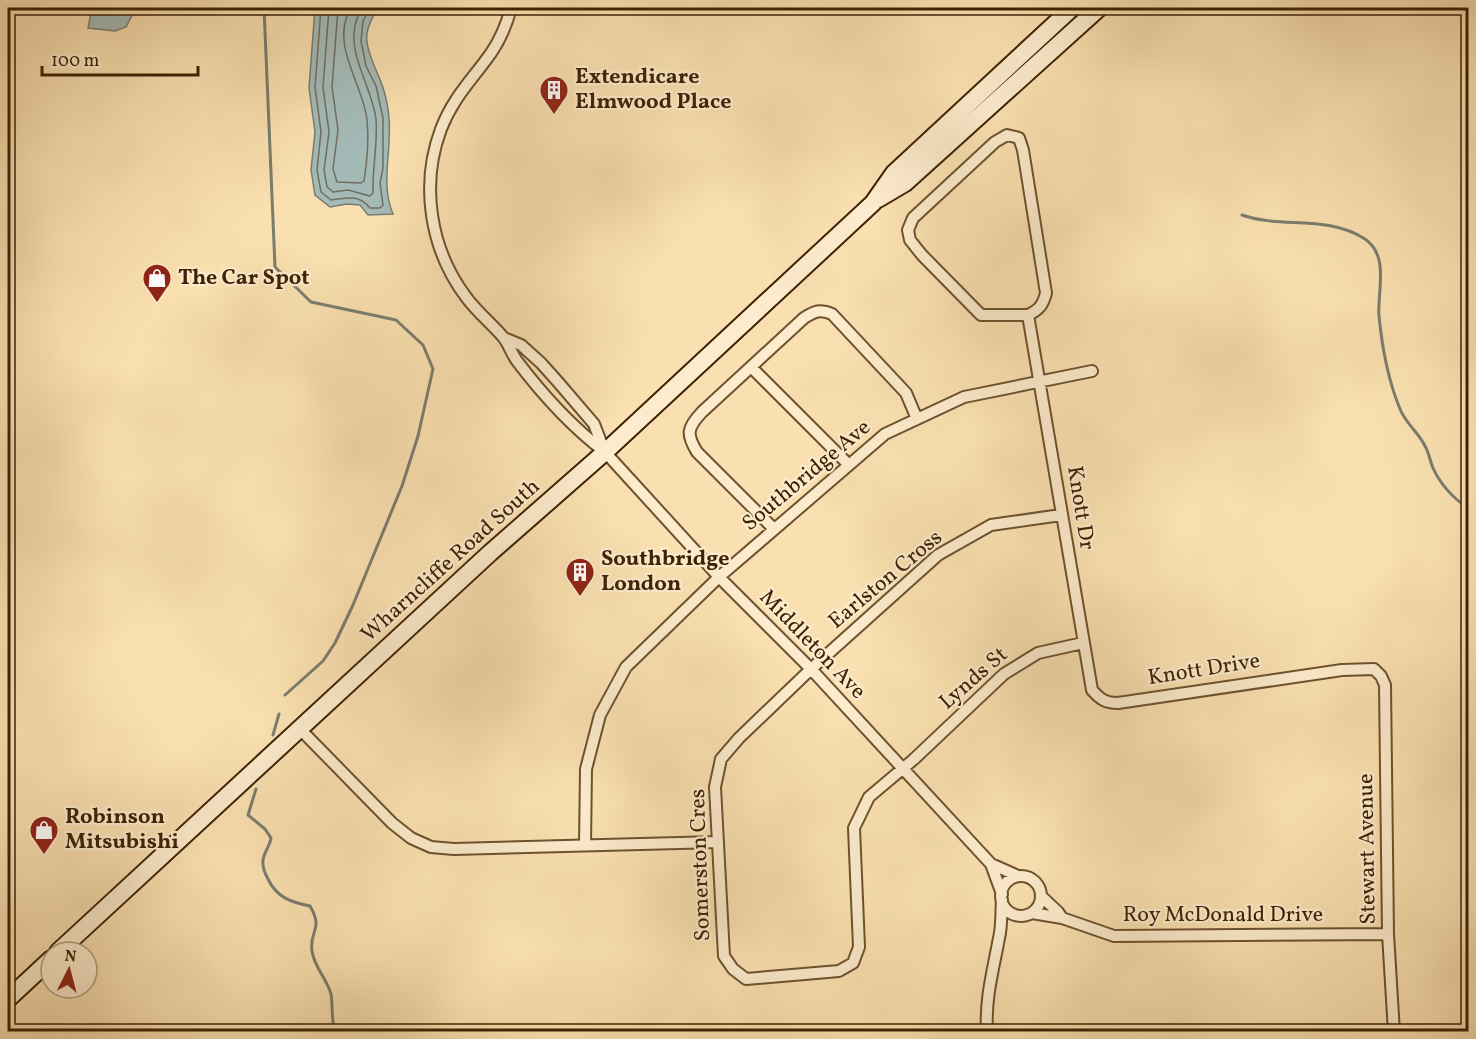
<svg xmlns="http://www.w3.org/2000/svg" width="1476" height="1039" font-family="Vollkorn,serif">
	<rect width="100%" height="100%" fill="#fae0b0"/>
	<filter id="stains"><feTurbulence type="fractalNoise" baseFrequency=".00333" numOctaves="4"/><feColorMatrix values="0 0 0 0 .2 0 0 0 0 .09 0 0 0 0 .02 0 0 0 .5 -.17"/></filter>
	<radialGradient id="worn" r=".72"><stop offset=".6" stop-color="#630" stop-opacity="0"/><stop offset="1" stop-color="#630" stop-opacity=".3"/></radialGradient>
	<path fill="#a3bab7" stroke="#7b7d6f" stroke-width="1.5" d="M 92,8 L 136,8 L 126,27 L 115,31 L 88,28 Z
		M 315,8 L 376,8 C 373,20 365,28 367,42 C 369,57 376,69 381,82 C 385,92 388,107 389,118 C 392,151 380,184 393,214 L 368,215 L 360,205 L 347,204 L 330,207 L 315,195 L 311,170 L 315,132 L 309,88 Z"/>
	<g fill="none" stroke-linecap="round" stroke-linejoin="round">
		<path stroke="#706e5e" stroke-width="1.5" d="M 321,8 L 315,87 L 321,132 L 317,170 L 321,192 L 331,200 C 348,198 358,194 370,208 L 380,208 L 383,205 L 380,183 L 383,168 L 383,118 L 376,86 L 366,66 L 361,41 L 363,21 L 370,8
			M 329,8 L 323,87 L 329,132 L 324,170 L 327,187 L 333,192 L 348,190 L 370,196 L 373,193 C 372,169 378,144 376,119 C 371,81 339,45 362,8
			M 338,8 L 332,87 L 338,130 L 333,169 L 337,182 L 361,183 L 364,181 C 367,162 369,139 367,120 C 363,83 329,44 351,8"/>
		<path stroke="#7b7d6f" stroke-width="3" d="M 264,8 L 275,267 L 311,302 L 396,320 L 423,345 L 433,369 L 418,436 L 402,486 L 353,605 L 335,643 L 323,661 L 285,695
			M 1242,215 C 1281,229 1327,214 1365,239 C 1390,256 1377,292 1379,316 C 1382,347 1388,380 1400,409 C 1406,424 1419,433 1425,446 C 1429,453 1430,461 1433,468 C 1440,484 1454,499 1468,508
			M 273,735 L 279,714
			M 256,789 L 248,815 L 265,829 L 271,838 C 270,846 266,849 264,856 C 261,864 264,872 268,879 C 277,898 291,902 310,906 C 324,930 309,930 312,951 C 314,967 327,979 331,994 C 333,1006 331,1019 335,1032
			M 390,1032 L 393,1027 L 400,1032"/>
		<g stroke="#6d522f" stroke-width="14">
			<path id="minor" d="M 511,8 C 507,23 500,40 491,53 C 472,80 454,96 441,129 C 420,185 430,249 466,297 C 477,312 491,323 503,337 C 509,344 511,353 517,361 C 542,394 572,427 605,452 L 719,577 L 811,669 L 991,864 L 1018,876
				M 1028,315 L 981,315 L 922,255 L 910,240 L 908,230 L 913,218 L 995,142 L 1007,135 L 1019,138 L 1023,150 L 1046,293 C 1043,305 1039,310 1028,315 L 1092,690 C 1100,699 1105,703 1118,703 L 1342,670 L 1374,669 L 1381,676 L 1385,685 L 1388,934 L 1394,1032
				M 504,338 L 521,345 L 541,363 L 558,382 L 594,424 L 604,450
				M 751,367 L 849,465
				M 1061,515 L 991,525 L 938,555 L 811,669 L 739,738 L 721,759 L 715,787 L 724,956 L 733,969 L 746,979 L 839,971 L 853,963 L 859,947 L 854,828 L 869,797 L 913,760 L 1004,674 L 1038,653 L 1083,643
				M 774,529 L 697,452 C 686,434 687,428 702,412 L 804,318 C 815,311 820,309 832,314 L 906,393 L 917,419
				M 300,729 L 392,823 L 411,838 L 431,847 L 454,849 L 717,842
				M 585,845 L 586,769 L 600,715 L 626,667 L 719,577 L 885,434 L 964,397 L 1092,371
				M 991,864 L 1002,894
				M1001 896a20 20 0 1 1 40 0a20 20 0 1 1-40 0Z
				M 1041,896 L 1058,912 L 1062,918
				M 1032,913 L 1062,918 L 1114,936 L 1388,934
				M 987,1032 C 985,998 993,971 999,938 C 1002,926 1001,913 1002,900"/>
		</g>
		<g stroke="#3e2204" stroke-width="20">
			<path id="secondary" d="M 878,199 L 905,183 L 1099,8
				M 58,952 L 490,553 L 605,452 L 873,203 L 894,173 L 1072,8
				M 8,999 L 51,959"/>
		</g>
		<use href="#minor" stroke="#fcebcc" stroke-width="10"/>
		<use href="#secondary" stroke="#fcebcc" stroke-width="16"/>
	</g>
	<defs>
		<g id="building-pin" transform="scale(1.5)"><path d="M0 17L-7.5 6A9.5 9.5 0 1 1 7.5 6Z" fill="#8f2418" stroke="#fcebcc"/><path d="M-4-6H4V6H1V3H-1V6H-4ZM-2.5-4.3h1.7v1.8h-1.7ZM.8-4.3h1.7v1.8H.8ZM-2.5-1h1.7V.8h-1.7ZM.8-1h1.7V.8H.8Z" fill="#fff"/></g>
		<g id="shop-pin" transform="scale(1.5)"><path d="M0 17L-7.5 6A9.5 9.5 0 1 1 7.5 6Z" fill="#8f2418" stroke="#fcebcc"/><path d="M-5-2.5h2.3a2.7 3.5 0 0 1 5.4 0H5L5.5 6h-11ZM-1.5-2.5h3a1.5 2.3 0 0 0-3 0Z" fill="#fff"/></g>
	</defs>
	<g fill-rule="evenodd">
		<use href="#building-pin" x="554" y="90"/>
		<use href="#shop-pin" x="157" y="278"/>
		<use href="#building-pin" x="580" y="572"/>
		<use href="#shop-pin" x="44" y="830"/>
	</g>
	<g text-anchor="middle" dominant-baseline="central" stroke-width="4.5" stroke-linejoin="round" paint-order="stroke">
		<g font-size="22" font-weight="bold" fill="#3e2204" stroke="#fcebcc" text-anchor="start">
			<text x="575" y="77">Extendicare<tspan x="575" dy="25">Elmwood Place</tspan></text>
			<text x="178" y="278">The Car Spot</text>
			<text x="601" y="559">Southbridge<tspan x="601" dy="25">London</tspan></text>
			<text x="65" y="817">Robinson<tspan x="65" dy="25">Mitsubishi</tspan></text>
		</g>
		<g font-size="22" fill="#3e2204" stroke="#fcebcc">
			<text transform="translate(807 476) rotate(-40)">Southbridge Ave</text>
			<text transform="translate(1080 508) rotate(81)">Knott Dr</text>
			<text transform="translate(451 561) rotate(-42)">Wharncliffe Road South</text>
			<text transform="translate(886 580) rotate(-40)">Earlston Cross</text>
			<text transform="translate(812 645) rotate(46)">Middleton Ave</text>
			<text transform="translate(1204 670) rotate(-9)">Knott Drive</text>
			<text transform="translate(974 679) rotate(-41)">Lynds St</text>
			<text transform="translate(1368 849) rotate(-91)">Stewart Avenue</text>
			<text transform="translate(701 865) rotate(-92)">Somerston Cres</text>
			<text x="1223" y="915">Roy McDonald Drive</text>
		</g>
	</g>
	<rect width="1476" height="1039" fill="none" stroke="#fae0b0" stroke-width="30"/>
	<rect x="9" y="9" width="1458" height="1021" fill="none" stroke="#3e2204" stroke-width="3"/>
	<rect x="15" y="15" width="1446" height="1009" fill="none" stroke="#3e2204" stroke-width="1.5"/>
	<g transform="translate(69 970) rotate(6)"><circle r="28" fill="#fcebcc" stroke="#b09b7c" stroke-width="1.5"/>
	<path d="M0-4.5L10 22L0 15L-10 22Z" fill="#8f2418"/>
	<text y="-9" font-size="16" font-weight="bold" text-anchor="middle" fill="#3e2204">N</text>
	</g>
	<path d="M42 66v9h156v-9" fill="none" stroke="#3e2204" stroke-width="3"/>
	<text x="51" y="66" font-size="18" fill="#3e2204" stroke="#fcebcc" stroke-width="4.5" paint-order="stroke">100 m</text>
	<rect width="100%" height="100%" filter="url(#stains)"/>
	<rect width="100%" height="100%" fill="url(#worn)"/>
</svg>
